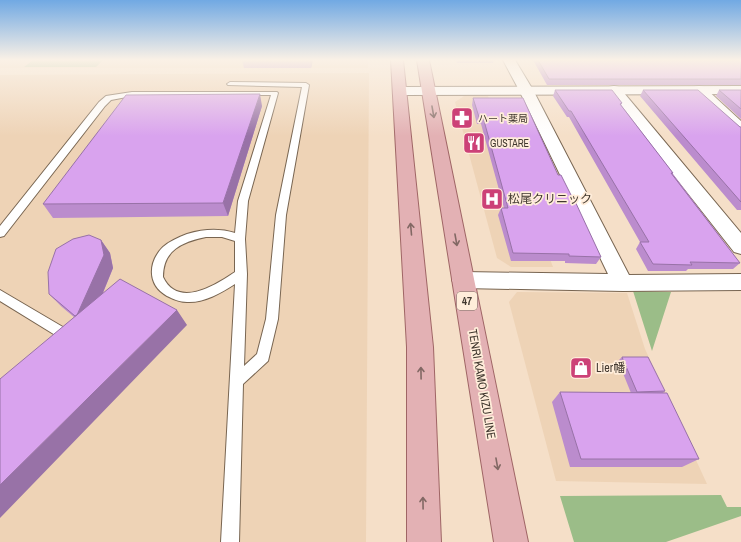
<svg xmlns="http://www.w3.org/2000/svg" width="741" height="542" font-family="'Archivo Narrow','Noto Sans JP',sans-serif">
	<rect width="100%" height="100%" fill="#f5dfc8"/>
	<path fill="#eed3b6" d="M 0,60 L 368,60 L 368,68 L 0,68 Z
		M 369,73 L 366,542 L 0,542 L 0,75 Z
		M 464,96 L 488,96 L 553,267 L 511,267 L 497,258 L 455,102 Z
		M 517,292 L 627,293 L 645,349 L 707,484 L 556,481 L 509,302 Z"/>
	<path fill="#9bbd88" d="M 33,60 L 103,60 L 96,67 L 24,67 Z
		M 633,291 L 671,292 L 652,351 Z
		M 721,495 L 727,507 L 741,507 L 741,516 L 666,542 L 574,542 L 560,496 Z"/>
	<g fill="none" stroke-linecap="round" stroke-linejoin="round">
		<g stroke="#786551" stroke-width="2">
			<path id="lane" d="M 230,82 L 306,83 L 309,85 L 286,215 L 278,319 L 268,361 L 243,384 L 239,542 L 221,542 L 235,284 C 221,293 204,303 187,302 C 180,302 173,299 167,296 C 147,285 148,262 163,247 C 170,241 179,237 187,234 C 204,229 219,228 235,233 L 238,201 L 271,95 L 132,96 L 111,100 L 105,106 L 4,236 L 0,237 L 0,226 L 99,102 L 106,96 L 132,92 L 277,92 L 278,93 L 248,201 L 245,239 L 247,274 L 244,366 L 257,354 L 266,319 L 276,215 L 302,87 L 228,85 L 227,84 ZM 206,237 L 222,237 L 235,241 L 235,272 C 216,285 178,309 163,277 C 163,250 182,242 206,237 Z
				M 0,290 L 68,330 L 70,334 L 68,338 L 64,339 L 60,338 L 0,301 Z"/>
		</g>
		<g stroke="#786551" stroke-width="2">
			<path id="street" d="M 503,60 L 515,60 L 533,90 L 629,275 L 741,274 L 741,290 L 623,291 L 463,288 L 455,286 L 452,280 L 455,274 L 463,272 L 608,274 L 519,90 Z
				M 614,86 L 619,87 L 741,233 L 741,254 L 734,252 L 609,93 L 607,90 L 609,87 Z
				M 699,86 L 704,87 L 741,121 L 741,133 L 736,132 L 694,93 L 692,90 L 694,87 Z"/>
		</g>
		<g stroke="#786551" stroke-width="2">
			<path id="secondary" d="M 741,86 L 741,94 L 400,95 L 395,94 L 393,91 L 395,88 L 400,87 Z"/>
		</g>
		<g stroke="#9f6565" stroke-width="2">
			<path id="primary" d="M 391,60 L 403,60 L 433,347 L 441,542 L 407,542 L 407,347 Z
				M 417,60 L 429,60 L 528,542 L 494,542 Z"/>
		</g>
		<use href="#lane" fill="#fff" fill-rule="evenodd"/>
		<use href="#street" fill="#fff" fill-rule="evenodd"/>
		<use href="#secondary" fill="#fff" fill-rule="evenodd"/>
		<use href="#primary" fill="#e3b1b4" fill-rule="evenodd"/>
	</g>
	<path fill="#bb8ccd" d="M 242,60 L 313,60 L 311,68 L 244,68 Z
		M 456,60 L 494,60 L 493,63 L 457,63 Z
		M 533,60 L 741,60 L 741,85 L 547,85 Z
		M 555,90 L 622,103 L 621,105 L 673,173 L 673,174 L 740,263 L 733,269 L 688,269 L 686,271 L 648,271 L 636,249 L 640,242 L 569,117 L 567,117 L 553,96 Z
		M 643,90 L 741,127 L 741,210 L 737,210 L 640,96 Z
		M 719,90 L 741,90 L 741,119 L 716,96 Z
		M 473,98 L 558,175 L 573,199 L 601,257 L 596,264 L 565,263 L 565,261 L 511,261 L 498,215 L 501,208 L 504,208 L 481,124 L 477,124 L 472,105 Z
		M 262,106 L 228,216 L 53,218 L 43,204 Z
		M 101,240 L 110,253 L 113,268 L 103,293 L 187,325 L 74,317 L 62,307 L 49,294 Z
		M 622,357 L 665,391 L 663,393 L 699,459 L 682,467 L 570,467 L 552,402 L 560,392 L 631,393 L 618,361 Z"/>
	<path fill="#9872a7" d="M 310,60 L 313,60 L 311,68 Z
		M 260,94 L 262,106 L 228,216 L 223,203 Z
		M 101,240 L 110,253 L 113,268 L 88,329 L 76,317 Z
		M 177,310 L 187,325 L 0,518 L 0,485 Z"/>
	<path fill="#d9a3ee" stroke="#9872a7" d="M 538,60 L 741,60 L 741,79 L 549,79 Z
		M 555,90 L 612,90 L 622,103 L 620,104 L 673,173 L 671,173 L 740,263 L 690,262 L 692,265 L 653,264 L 640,242 L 649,242 L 571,111 L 569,111 Z
		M 643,90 L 698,90 L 740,127 L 741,127 L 741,202 Z
		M 719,90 L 741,90 L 741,109 Z
		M 260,94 L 223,203 L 43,204 L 126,95 Z
		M 473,98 L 523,98 L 558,175 L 561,175 L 573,199 L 574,199 L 601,257 L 569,256 L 569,254 L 513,253 L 501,208 L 508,208 L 483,117 L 479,117 Z
		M 89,235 L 101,240 L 104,255 L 77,315 L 75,316 L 49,294 L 48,272 L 56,249 L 73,239 Z
		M 120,279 L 177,310 L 0,485 L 0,379 Z
		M 622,357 L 648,357 L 665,391 L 637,392 Z
		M 560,392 L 667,393 L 699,459 L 581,459 Z"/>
	<defs><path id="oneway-shaft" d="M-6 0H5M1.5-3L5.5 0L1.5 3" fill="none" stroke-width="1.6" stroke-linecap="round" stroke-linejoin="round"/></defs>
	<g stroke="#826864">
		<use href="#oneway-shaft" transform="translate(433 112) rotate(80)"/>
		<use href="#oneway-shaft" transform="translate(411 229) rotate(-95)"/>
		<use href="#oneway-shaft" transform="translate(456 240) rotate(80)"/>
		<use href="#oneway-shaft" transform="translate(421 373) rotate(-91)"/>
		<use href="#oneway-shaft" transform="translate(497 464) rotate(80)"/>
		<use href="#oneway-shaft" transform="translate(423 503) rotate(-91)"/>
	</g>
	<linearGradient id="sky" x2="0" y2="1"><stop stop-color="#71a9e3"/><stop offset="0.44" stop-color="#faf1e6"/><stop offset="1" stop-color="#faf1e6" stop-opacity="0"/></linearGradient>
	<rect width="741" height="136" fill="url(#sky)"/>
	<defs>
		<g id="pharmacy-square" transform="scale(1.15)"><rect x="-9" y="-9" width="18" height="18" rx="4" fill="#cc4177" stroke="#ffedda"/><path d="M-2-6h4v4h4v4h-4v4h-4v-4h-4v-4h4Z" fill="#fff"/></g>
		<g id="restaurant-square" transform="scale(1.15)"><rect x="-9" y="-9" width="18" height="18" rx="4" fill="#cc4177" stroke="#ffedda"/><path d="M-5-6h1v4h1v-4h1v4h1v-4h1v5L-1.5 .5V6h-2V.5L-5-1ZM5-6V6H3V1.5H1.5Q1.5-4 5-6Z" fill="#fff"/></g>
		<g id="hospital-square" transform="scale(1.15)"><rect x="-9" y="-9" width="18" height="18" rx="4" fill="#cc4177" stroke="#ffedda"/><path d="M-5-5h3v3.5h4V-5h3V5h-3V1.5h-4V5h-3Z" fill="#fff"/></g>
		<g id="shop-square" transform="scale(1.15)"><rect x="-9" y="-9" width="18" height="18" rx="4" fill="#cc4177" stroke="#ffedda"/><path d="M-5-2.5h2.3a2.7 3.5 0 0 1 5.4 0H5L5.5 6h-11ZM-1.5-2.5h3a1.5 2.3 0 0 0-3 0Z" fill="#fff"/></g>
	</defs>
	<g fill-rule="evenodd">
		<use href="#pharmacy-square" x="462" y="118"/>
		<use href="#restaurant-square" x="474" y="143"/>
		<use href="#hospital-square" x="492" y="199"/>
		<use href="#shop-square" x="581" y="368"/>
	</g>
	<g text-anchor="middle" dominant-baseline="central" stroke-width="3.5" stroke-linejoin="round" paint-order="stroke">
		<g font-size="10" fill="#41382f" stroke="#ffedda" text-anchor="start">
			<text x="478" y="118">ハート薬局</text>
			<text x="490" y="143">GUSTARE</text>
		</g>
		<rect fill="#ffedda" stroke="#7a6e62" stroke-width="1" x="457" y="292" width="20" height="18" rx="3"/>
		<g font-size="11" font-weight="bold" fill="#41382f">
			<text x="467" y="301">47</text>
		</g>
		<g font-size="12" fill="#41382f" stroke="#ffedda" text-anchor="start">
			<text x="508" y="199">松尾クリニック</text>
			<text x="596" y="368">Lier幡</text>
		</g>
		<g font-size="12" fill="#41382f" stroke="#ffedda">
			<text transform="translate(482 384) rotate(80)">TENRI KAMO KIZU LINE</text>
		</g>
	</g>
</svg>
